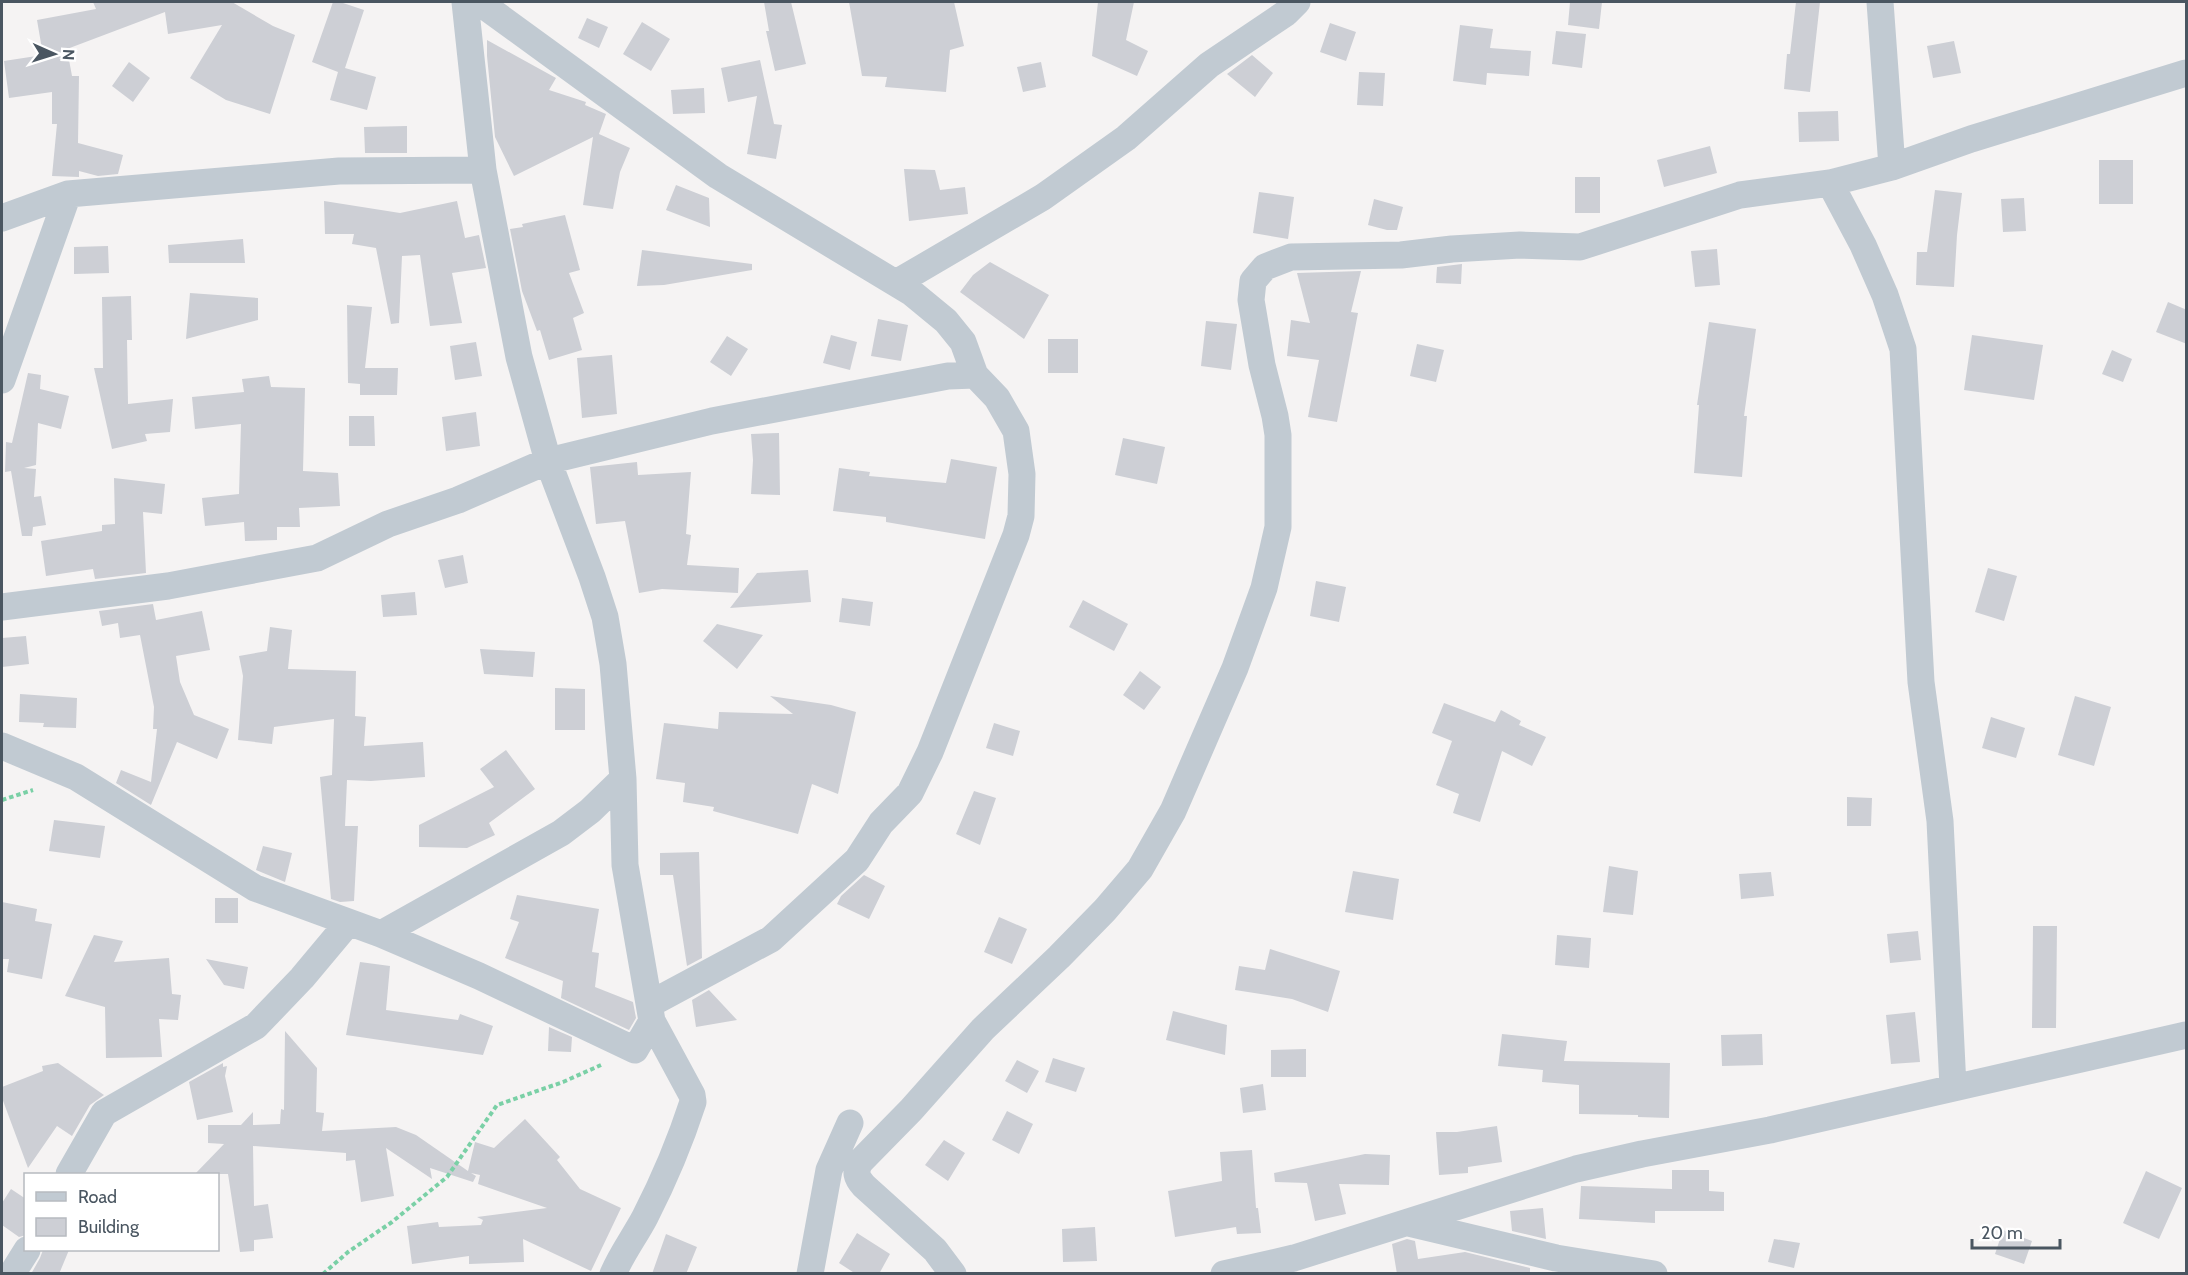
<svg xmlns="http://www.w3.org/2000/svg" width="2188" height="1275" font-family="Cabin,sans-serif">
	<rect width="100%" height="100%" fill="#f5f3f3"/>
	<path fill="#cdcfd5" d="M 93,2 L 232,2 L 273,26 L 295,35 L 270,114 L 226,100 L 190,78 L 222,25 L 168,34 L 165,12 L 67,49 L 72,76 L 79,76 L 78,143 L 123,155 L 118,174 L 98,176 L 79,171 L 79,177 L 52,176 L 57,124 L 52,124 L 52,92 L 9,98 L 4,61 L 43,55 L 37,20 L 96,9 Z
		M 333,2 L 340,2 L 364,10 L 345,68 L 376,77 L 367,110 L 330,100 L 338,72 L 312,62 Z
		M 764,2 L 791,2 L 806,64 L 775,71 L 766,31 L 769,31 Z
		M 849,2 L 954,2 L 964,46 L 950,50 L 946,92 L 885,87 L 887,77 L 862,76 Z
		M 1098,2 L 1134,2 L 1126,40 L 1148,51 L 1137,76 L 1092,56 Z
		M 1570,2 L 1602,2 L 1599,29 L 1568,25 Z
		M 1796,2 L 1820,2 L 1810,92 L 1784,89 L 1787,54 L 1790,54 Z
		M 587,18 L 608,27 L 599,48 L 578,38 Z
		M 642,22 L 670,39 L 651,71 L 623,54 Z
		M 1330,23 L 1356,32 L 1346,61 L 1320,52 Z
		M 1460,25 L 1493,29 L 1490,48 L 1531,51 L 1529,76 L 1487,73 L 1486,85 L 1453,81 Z
		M 1556,31 L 1586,34 L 1582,68 L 1552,64 Z
		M 487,40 L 556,78 L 549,90 L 586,102 L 585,105 L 606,114 L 599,134 L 630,148 L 620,172 L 613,209 L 583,205 L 593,137 L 514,176 L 495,137 L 487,56 Z
		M 1954,41 L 1961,73 L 1933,78 L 1927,46 Z
		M 1252,55 L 1273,73 L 1255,97 L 1227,74 Z
		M 760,60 L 774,124 L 782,125 L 776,159 L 747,154 L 757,96 L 728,102 L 721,68 Z
		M 129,62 L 150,78 L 133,102 L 112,86 Z
		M 1041,62 L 1046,87 L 1023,92 L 1017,67 Z
		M 1359,72 L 1385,73 L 1383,106 L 1357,105 Z
		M 704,88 L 705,113 L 673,114 L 671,90 Z
		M 1838,111 L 1839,141 L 1799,142 L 1798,112 Z
		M 407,126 L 407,153 L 365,153 L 364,127 Z
		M 1710,146 L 1717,173 L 1664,187 L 1657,160 Z
		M 2099,160 L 2133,160 L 2133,204 L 2099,204 Z
		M 904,169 L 935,170 L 940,190 L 965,187 L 968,214 L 909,221 Z
		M 1575,177 L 1600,177 L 1600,213 L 1575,213 Z
		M 676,185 L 709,198 L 710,227 L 666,210 Z
		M 1935,190 L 1962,193 L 1957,235 L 1954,287 L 1916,285 L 1917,252 L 1927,252 Z
		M 1259,192 L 1294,197 L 1288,239 L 1253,233 Z
		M 2024,198 L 2026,231 L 2003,232 L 2001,199 Z
		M 1374,199 L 1403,207 L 1397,230 L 1387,230 L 1368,225 Z
		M 324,201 L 400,213 L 457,201 L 465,238 L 479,235 L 486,268 L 452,273 L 462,323 L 430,326 L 420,255 L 402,256 L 399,323 L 391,324 L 376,248 L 352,244 L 354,234 L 325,234 Z
		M 565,215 L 580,270 L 569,273 L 584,313 L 573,318 L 582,350 L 549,360 L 540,330 L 537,331 L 522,291 L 510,229 L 523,227 L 522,224 Z
		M 243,239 L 245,263 L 169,263 L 168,245 Z
		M 108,246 L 109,273 L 74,274 L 74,247 Z
		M 1717,249 L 1720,285 L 1695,287 L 1691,251 Z
		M 642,250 L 752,264 L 752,270 L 664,285 L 637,286 Z
		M 990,262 L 1049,295 L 1024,339 L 960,292 L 973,275 Z
		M 1462,264 L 1461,284 L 1436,283 L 1437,267 Z
		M 1361,271 L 1351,312 L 1358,313 L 1337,422 L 1308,417 L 1319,360 L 1287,356 L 1291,320 L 1310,323 L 1297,273 Z
		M 190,293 L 258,298 L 258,320 L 186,339 Z
		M 131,296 L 132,340 L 127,340 L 128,404 L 173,399 L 170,432 L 145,434 L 147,441 L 112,449 L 94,368 L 103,368 L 102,297 Z
		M 2168,302 L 2187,310 L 2187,344 L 2156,332 Z
		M 347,305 L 372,307 L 365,368 L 398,368 L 397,395 L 360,395 L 360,384 L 348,383 Z
		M 878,319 L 908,325 L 901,361 L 871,356 Z
		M 1206,321 L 1237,324 L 1231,370 L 1201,366 Z
		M 1709,322 L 1756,329 L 1744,416 L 1747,416 L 1742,477 L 1694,473 L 1699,405 L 1697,405 Z
		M 831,335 L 857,342 L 850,370 L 823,363 Z
		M 1972,335 L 2043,345 L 2034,400 L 1964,390 Z
		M 727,336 L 748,349 L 731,376 L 710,362 Z
		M 1048,339 L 1078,339 L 1078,373 L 1048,373 Z
		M 476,342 L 482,376 L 455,380 L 450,346 Z
		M 1417,344 L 1444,350 L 1436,382 L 1410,376 Z
		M 2112,350 L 2132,359 L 2123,382 L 2102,374 Z
		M 612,355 L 617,414 L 582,418 L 577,358 Z
		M 28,373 L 41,375 L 40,389 L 69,396 L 61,429 L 38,423 L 36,465 L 24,468 L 36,469 L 34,497 L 41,496 L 46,525 L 33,527 L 32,536 L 22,536 L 11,471 L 5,472 L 6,442 L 12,443 Z
		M 269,376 L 271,387 L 305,388 L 303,471 L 338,473 L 340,506 L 299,508 L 300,527 L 277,527 L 277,540 L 245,541 L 244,522 L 205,526 L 202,498 L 239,494 L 241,424 L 195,429 L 192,397 L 244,392 L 242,379 Z
		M 476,412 L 480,446 L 446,451 L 442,417 Z
		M 349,416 L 374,416 L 375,446 L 349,446 Z
		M 779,433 L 780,495 L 751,494 L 753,460 L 751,434 Z
		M 1123,438 L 1165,447 L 1157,484 L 1115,475 Z
		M 951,459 L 997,467 L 985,539 L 886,522 L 886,517 L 833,511 L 839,468 L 870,472 L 869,476 L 946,483 Z
		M 637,462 L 638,475 L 691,472 L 686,534 L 691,535 L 687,565 L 739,568 L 738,593 L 662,589 L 639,593 L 625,521 L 596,524 L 590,467 Z
		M 114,478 L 165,484 L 162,514 L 143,512 L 146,573 L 95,579 L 93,569 L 46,576 L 41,541 L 102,531 L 102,525 L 115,524 Z
		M 463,555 L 468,583 L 445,588 L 438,560 Z
		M 1988,568 L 2017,576 L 2004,621 L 1975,612 Z
		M 808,570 L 811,602 L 730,608 L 757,573 Z
		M 1316,581 L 1346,587 L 1339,622 L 1310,616 Z
		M 415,592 L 417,615 L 383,617 L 381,595 Z
		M 842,598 L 873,602 L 870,626 L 839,622 Z
		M 1083,600 L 1128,624 L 1114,651 L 1069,627 Z
		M 153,604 L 156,620 L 202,611 L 210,650 L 176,656 L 180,682 L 194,715 L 229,729 L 217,759 L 177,742 L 151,805 L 116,783 L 121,770 L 151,782 L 157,729 L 153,729 L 154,707 L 140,635 L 120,638 L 118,623 L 102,626 L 99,611 Z
		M 717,624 L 763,635 L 737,669 L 703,641 Z
		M 270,627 L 292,630 L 288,669 L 356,671 L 355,716 L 366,717 L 364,746 L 423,742 L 425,777 L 371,781 L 347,780 L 345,826 L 358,826 L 354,901 L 340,902 L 331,899 L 320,777 L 332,775 L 334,719 L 274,727 L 272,744 L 238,740 L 243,676 L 239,656 L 267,651 Z
		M 26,636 L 29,664 L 2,667 L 2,638 Z
		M 480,649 L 535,652 L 533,677 L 484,674 Z
		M 1140,671 L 1161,687 L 1144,710 L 1123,695 Z
		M 555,688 L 585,689 L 585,730 L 555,730 Z
		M 20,694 L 77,698 L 76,728 L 43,727 L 44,723 L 19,722 Z
		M 770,696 L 831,705 L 856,712 L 838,794 L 812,784 L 798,834 L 713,811 L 714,807 L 683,802 L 685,783 L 656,779 L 664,723 L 718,729 L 719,712 L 793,714 Z
		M 2075,696 L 2111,707 L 2094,766 L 2058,755 Z
		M 1444,703 L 1495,722 L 1501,710 L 1521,721 L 1519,725 L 1546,737 L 1532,766 L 1502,751 L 1480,822 L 1453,813 L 1459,794 L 1436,785 L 1452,741 L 1432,733 Z
		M 1991,717 L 2025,728 L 2016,758 L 1982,748 Z
		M 994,723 L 1020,731 L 1013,756 L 986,748 Z
		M 506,750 L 535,789 L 489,823 L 495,835 L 467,848 L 419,847 L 419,825 L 494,787 L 480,769 Z
		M 974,791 L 996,798 L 980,845 L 956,834 Z
		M 1847,797 L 1872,798 L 1871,826 L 1847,826 Z
		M 54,820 L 105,826 L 100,858 L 49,851 Z
		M 263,846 L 292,853 L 285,882 L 256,870 Z
		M 699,852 L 702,958 L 687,966 L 673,875 L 660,875 L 660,853 Z
		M 1609,866 L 1638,871 L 1633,915 L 1603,912 Z
		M 1353,871 L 1399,879 L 1393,920 L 1345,912 Z
		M 1771,872 L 1774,896 L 1741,899 L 1739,874 Z
		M 864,875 L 885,886 L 869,919 L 837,904 L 841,896 Z
		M 517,895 L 599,909 L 592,952 L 599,953 L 595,987 L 633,1002 L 636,1018 L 629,1030 L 561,998 L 563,981 L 505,958 L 519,922 L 510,919 Z
		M 215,898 L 238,898 L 238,923 L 215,923 Z
		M 2,902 L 37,909 L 35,921 L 52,924 L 42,979 L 7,972 L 9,959 L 2,959 Z
		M 999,917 L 1027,929 L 1012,964 L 984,952 Z
		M 2033,926 L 2057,926 L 2056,1028 L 2032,1028 Z
		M 1918,931 L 1921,960 L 1890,963 L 1887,934 Z
		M 94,935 L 123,941 L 114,962 L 169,958 L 172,994 L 181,995 L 178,1020 L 159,1019 L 162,1057 L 106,1058 L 105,1007 L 65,996 Z
		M 1557,935 L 1591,938 L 1589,968 L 1555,965 Z
		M 1270,949 L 1340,971 L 1328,1012 L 1292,999 L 1235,990 L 1239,966 L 1265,970 Z
		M 206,959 L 248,967 L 244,989 L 224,985 Z
		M 360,962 L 390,966 L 386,1010 L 458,1020 L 460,1014 L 493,1026 L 483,1055 L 346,1035 Z
		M 709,990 L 737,1020 L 696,1027 L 692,1000 Z
		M 1173,1011 L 1227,1025 L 1225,1055 L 1166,1040 Z
		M 1915,1012 L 1920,1062 L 1891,1064 L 1886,1015 Z
		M 549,1027 L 572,1037 L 571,1052 L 548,1051 Z
		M 285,1031 L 317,1068 L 316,1112 L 324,1113 L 322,1131 L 396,1127 L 416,1135 L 468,1171 L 475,1142 L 494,1148 L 525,1119 L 560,1157 L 557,1160 L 580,1189 L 621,1208 L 591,1271 L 523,1239 L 524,1262 L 469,1264 L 469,1256 L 412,1264 L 407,1226 L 438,1222 L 439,1227 L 481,1225 L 483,1220 L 477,1217 L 547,1208 L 478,1184 L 480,1175 L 471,1173 L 476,1176 L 473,1182 L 430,1168 L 432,1179 L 386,1148 L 394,1196 L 361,1202 L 355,1160 L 346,1161 L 346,1153 L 253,1146 L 254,1206 L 268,1204 L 273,1238 L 254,1240 L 254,1251 L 240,1252 L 228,1174 L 195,1174 L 224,1144 L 208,1143 L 208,1125 L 241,1125 L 253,1112 L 253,1125 L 280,1124 L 281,1109 L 284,1110 Z
		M 1502,1034 L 1567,1041 L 1564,1061 L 1670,1063 L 1669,1118 L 1638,1117 L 1638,1115 L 1579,1114 L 1579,1085 L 1542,1082 L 1543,1070 L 1498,1066 Z
		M 1762,1034 L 1763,1065 L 1722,1066 L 1721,1035 Z
		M 1306,1049 L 1306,1077 L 1271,1077 L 1271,1050 Z
		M 1053,1058 L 1085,1068 L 1076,1092 L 1045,1082 Z
		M 1017,1060 L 1039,1071 L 1027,1093 L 1005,1081 Z
		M 58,1063 L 104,1095 L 90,1105 L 72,1136 L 57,1126 L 28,1168 L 2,1098 L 2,1087 L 43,1071 L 42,1066 Z
		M 223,1063 L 223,1067 L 227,1066 L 225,1076 L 233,1112 L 197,1120 L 189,1082 Z
		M 1263,1084 L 1266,1110 L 1243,1113 L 1240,1088 Z
		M 1007,1111 L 1033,1124 L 1019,1154 L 992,1140 Z
		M 1497,1126 L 1502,1162 L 1468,1167 L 1468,1173 L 1439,1175 L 1436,1132 L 1457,1132 Z
		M 944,1140 L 965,1153 L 948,1181 L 925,1165 Z
		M 1252,1150 L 1256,1208 L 1258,1208 L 1261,1233 L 1237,1234 L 1236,1227 L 1175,1237 L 1168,1191 L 1222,1181 L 1220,1152 Z
		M 1365,1154 L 1390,1155 L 1389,1185 L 1339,1184 L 1346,1214 L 1315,1221 L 1307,1183 L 1275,1182 L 1274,1173 Z
		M 1672,1170 L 1709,1170 L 1709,1191 L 1724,1192 L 1724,1211 L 1655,1211 L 1655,1223 L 1579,1219 L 1581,1186 L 1672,1189 Z
		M 2146,1171 L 2182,1188 L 2159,1239 L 2123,1223 Z
		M 11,1189 L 26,1199 L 26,1235 L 19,1237 L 2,1225 L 2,1203 Z
		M 1543,1208 L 1546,1239 L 1512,1231 L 1510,1211 Z
		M 1095,1227 L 1097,1261 L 1063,1262 L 1062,1229 Z
		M 2003,1230 L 2032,1241 L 2024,1264 L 1995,1254 Z
		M 857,1233 L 890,1254 L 879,1274 L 856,1274 L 839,1263 Z
		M 666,1234 L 697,1247 L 686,1274 L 652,1274 Z
		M 1407,1239 L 1415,1241 L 1418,1259 L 1465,1252 L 1530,1268 L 1530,1274 L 1397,1274 L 1392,1244 Z
		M 1774,1239 L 1800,1243 L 1794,1268 L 1768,1262 Z
		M 43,1250 L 69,1250 L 59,1274 L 31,1274 L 40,1258 Z"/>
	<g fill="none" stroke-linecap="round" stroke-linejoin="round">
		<path stroke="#7ad0a6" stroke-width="4" stroke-dasharray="4.5 3" stroke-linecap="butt" d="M 2,800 L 33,790
			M 323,1274 L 348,1252 L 392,1222 L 447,1177 L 497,1105 L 563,1082 L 601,1065"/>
		<path stroke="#c1cad2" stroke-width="27" d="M 465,2 L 483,170 L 519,357 L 548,461 L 592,577 L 605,617 L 613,664 L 623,779 L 625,865 L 652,1021 L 692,1095 L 693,1102 C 680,1142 664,1180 645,1217 C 635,1236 622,1253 613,1274
			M 479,2 L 718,176 L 912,293 L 946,321 L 963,342 L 975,375 L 997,398 L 1016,431 L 1022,474 L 1021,516 L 1016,535 L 930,752 L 910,793 L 881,823 L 857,860 L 771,939 L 650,1004
			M 1880,2 L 1892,167
			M 1830,183 L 1863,245 L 1885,295 L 1903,349 L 1921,682 L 1940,821 L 1953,1087
			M 2,218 L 68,194 L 339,171 L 483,170
			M 896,283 L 1043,197 L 1126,138 L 1209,65 L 1286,13 L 1297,2
			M 2,380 L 68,194
			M 2,607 L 168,586 L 317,558 L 388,524 L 458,500 L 548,461 L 712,421 L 948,376 L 975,375
			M 2,746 L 76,777 L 255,888 L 381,934 L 561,833 L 590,811 L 623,779
			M 381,934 L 479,976 L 635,1050 L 652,1021
			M 69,1174 L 104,1113 L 256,1026 L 302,978 L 348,923
			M 1409,1223 L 1556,1258 L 1654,1274
			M 12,1274 L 27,1250
			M 810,1274 L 829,1170 L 850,1123
			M 953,1274 L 935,1250 L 864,1186 C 856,1177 855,1172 860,1162 L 911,1110 L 983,1029 L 1059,957 L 1105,910 L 1140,869 L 1173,811 L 1235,668 L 1264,588 L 1278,527 L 1278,435 L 1275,416 L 1262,365 L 1251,300 L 1253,281 L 1265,267 L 1291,257 L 1401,255 L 1452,249 L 1520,245 L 1580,247 L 1740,195 L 1830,183 L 1892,167 L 1971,139 L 2186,73
			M 1224,1274 L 1294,1258 L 1576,1169 L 1642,1154 L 1770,1130 L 2186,1035"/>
	</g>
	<rect width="2188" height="1275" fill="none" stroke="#4a5661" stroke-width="6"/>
	<rect x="24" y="1173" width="195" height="78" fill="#ffffff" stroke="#b7bbc0" stroke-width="1.5"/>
	<rect x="36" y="1192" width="30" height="9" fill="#c1cad2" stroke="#b7bbc0" stroke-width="1.5"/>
	<text x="78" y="1203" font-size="18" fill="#4a5661">Road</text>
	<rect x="36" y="1218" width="30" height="18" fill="#cdcfd5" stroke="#b7bbc0" stroke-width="1.5"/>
	<text x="78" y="1233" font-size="18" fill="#4a5661">Building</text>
	<g transform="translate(54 54) rotate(93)" stroke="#ffffff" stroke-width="4.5" paint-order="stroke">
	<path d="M0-4.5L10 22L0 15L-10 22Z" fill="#4a5661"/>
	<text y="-9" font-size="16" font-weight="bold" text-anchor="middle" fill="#4a5661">N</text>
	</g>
	<path d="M1972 1239v9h88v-9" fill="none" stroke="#4a5661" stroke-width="3"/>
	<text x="1981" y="1239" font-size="18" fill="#4a5661" stroke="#ffffff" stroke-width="4.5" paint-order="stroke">20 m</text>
</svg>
